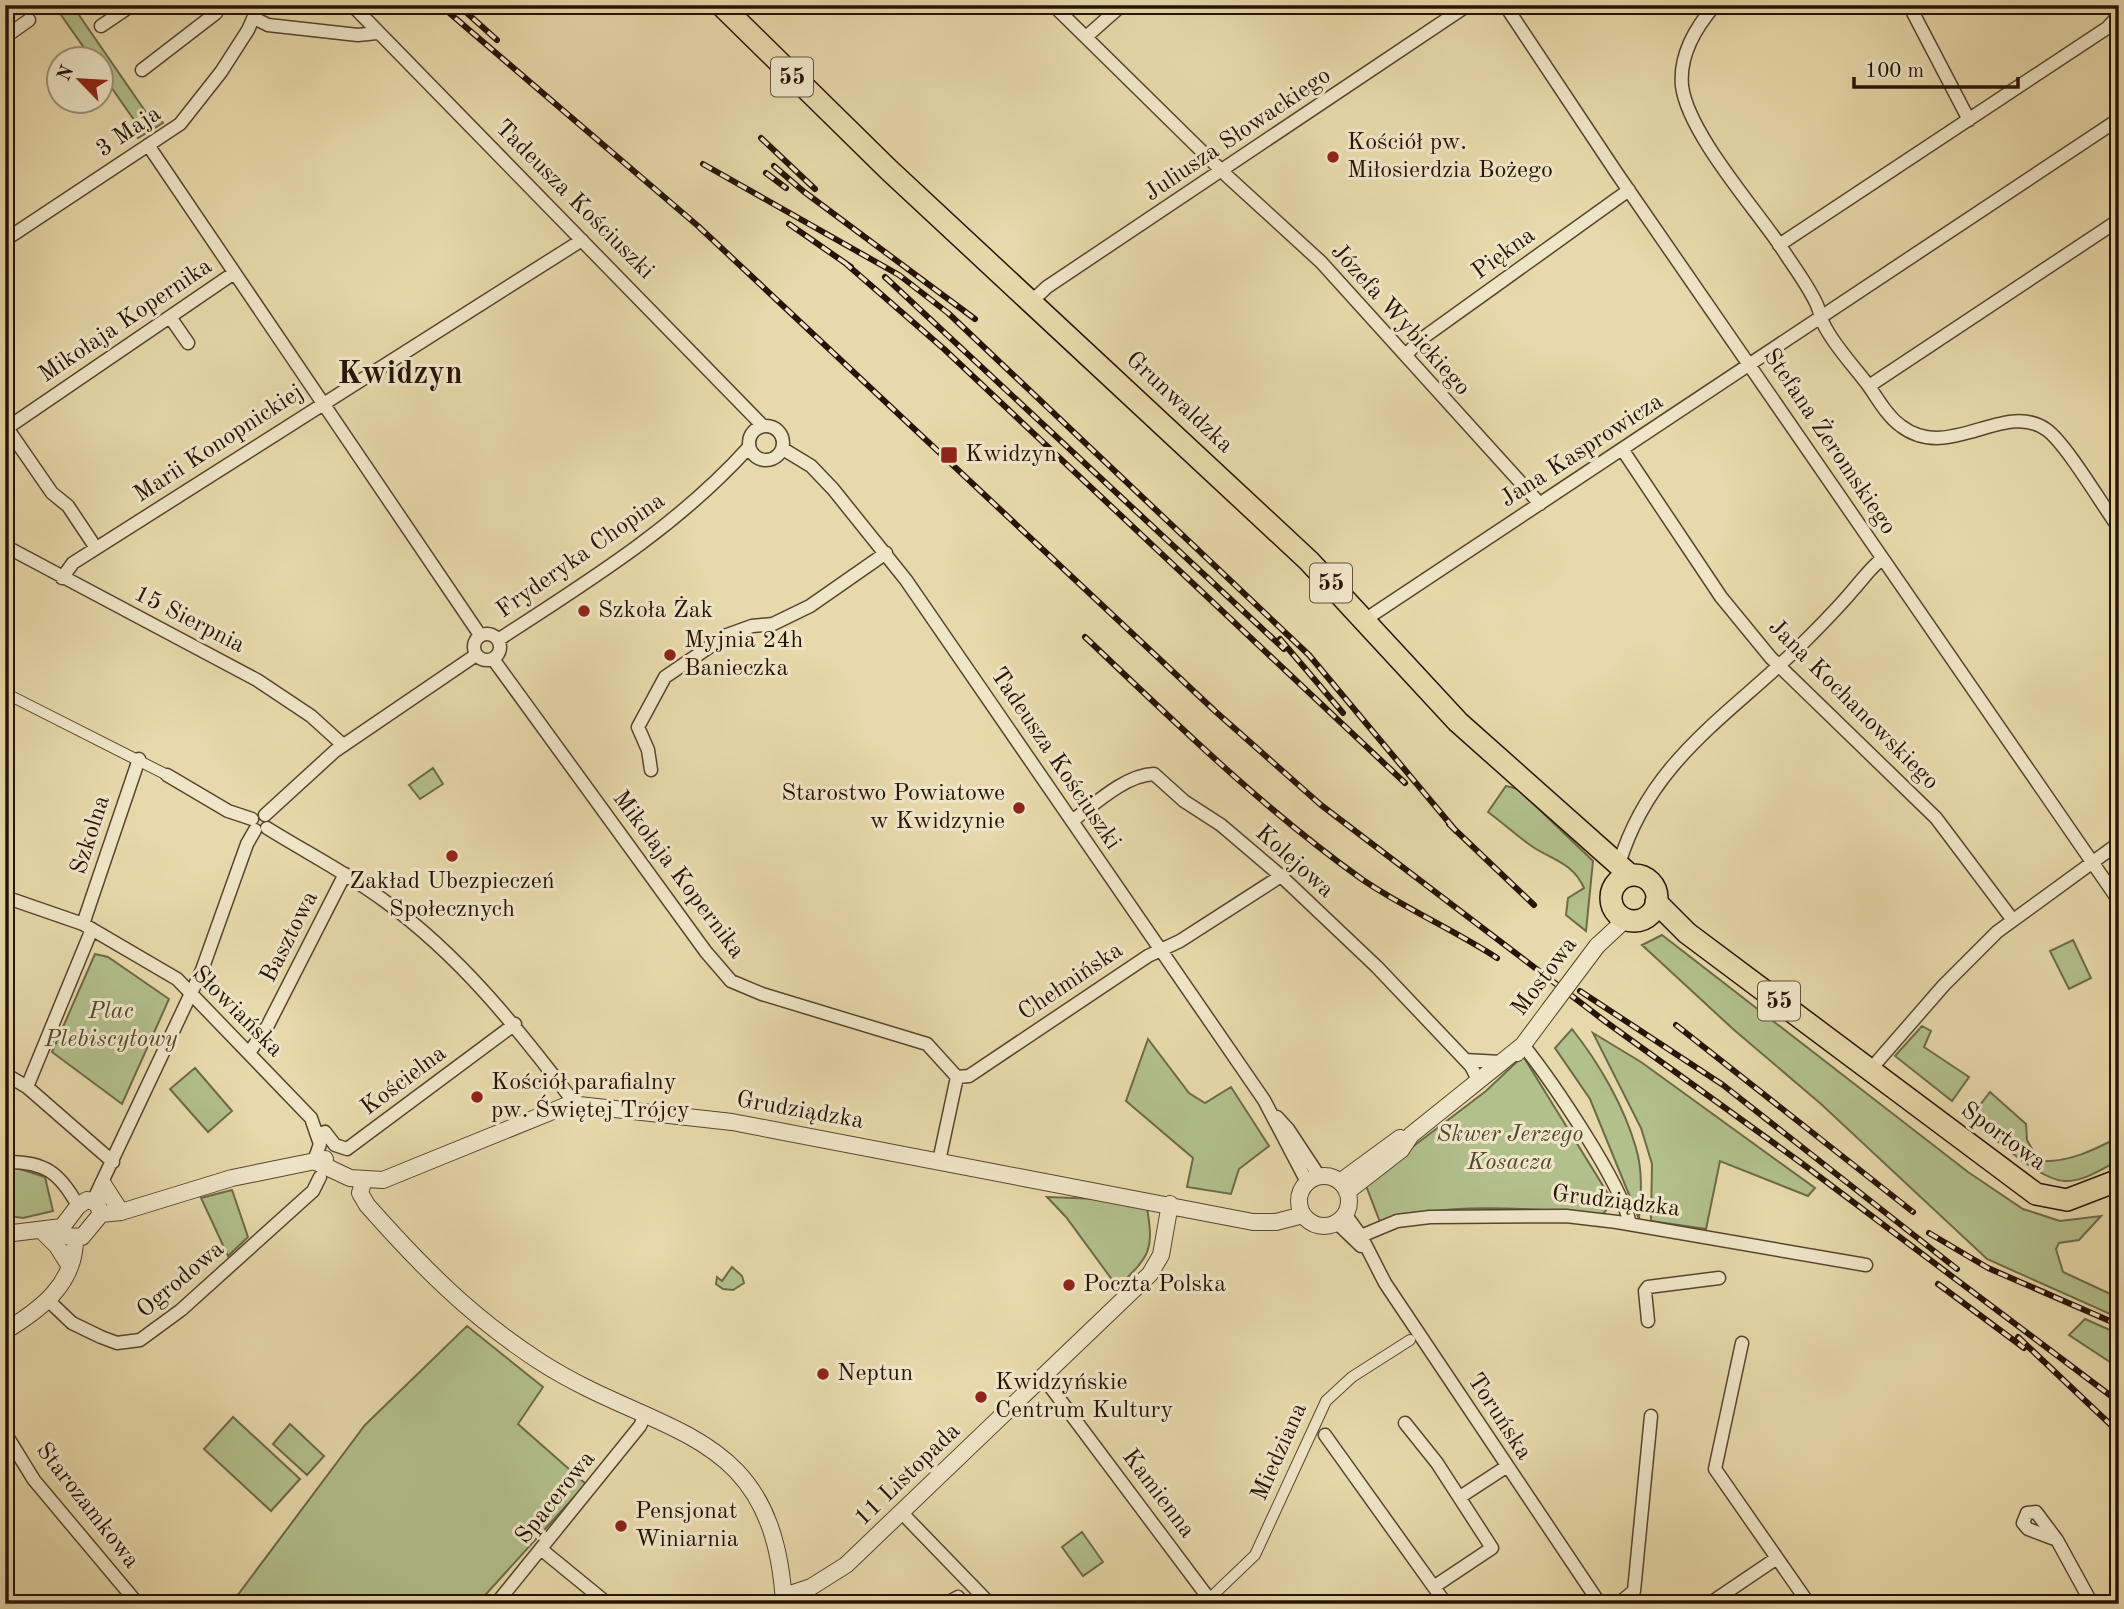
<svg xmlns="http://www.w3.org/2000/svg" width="2124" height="1609" font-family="'Old Standard TT',serif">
	<rect width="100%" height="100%" fill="#e7d9ab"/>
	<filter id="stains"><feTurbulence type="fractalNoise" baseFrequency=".00286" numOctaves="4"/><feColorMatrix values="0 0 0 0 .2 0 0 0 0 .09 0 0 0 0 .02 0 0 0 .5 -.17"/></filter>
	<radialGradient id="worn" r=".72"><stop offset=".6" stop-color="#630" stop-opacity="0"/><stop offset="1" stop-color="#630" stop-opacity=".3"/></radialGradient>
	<path fill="#b2c08c" stroke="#6c6a48" stroke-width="2" d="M 54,5 L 72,5 L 152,121 L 159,117 L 163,123 L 138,138 L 135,135 L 141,130 L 102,74 L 102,60 L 92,59 Z
		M 433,768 L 443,784 L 420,799 L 409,785 Z
		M 1506,786 L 1518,789 L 1593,861 L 1586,931 L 1566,915 L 1568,898 L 1584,888 C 1573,863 1553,860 1533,847 C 1517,836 1503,823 1488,812 Z
		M 1662,935 L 1968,1172 L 2023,1209 L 2060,1221 L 2101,1216 L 2079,1240 L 2059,1243 L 2056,1249 L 2063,1272 L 2119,1298 L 2119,1318 L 1987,1259 L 1821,1104 L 1733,1029 L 1642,945 Z
		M 2073,940 L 2091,978 L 2069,989 L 2050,951 Z
		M 95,954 L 108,957 L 169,999 L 122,1104 L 52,1052 Z
		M 1922,1026 L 1931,1031 L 1924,1047 L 1969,1077 L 1952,1101 L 1895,1056 Z
		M 1572,1029 C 1599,1063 1624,1106 1636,1148 C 1643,1171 1641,1195 1639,1219 L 1590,1099 L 1555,1048 Z
		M 1593,1033 L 1641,1062 L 1815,1188 L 1808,1196 L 1720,1161 L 1706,1229 L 1651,1221 L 1652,1164 L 1641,1128 Z
		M 1148,1039 L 1189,1093 L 1205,1103 L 1231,1087 L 1269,1146 L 1239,1169 L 1231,1194 L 1187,1187 L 1193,1158 L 1126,1101 Z
		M 1523,1056 L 1613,1202 L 1603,1214 C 1534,1209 1446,1201 1380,1222 L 1365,1183 L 1486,1091 Z
		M 195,1068 L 232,1111 L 208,1132 L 170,1089 Z
		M 1990,1092 L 2026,1124 L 2027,1140 L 2039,1161 C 2068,1163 2094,1150 2119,1137 L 2119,1160 C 2102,1169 2083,1182 2064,1181 C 2037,1179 1991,1135 1970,1118 Z
		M 14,1167 L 45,1177 L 53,1211 L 23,1218 L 9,1216 L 10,1174 Z
		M 232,1190 L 248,1237 L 228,1256 L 201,1198 Z
		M 1047,1197 L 1099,1199 L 1147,1208 C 1154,1250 1150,1255 1121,1284 L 1116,1285 L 1066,1217 Z
		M 732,1267 L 742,1276 L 744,1283 L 733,1290 L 723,1289 L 716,1284 L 717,1277 L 722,1281 Z
		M 2085,1319 L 2119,1334 L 2119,1368 L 2069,1335 Z
		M 467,1326 L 543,1387 L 518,1424 L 586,1484 L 477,1604 L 231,1604 L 365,1425 Z
		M 233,1417 L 300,1479 L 271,1511 L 204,1449 Z
		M 290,1424 L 324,1456 L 307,1475 L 273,1444 Z
		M 1082,1532 L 1103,1562 L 1083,1576 L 1062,1547 Z"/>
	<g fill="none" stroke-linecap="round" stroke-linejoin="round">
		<g stroke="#57442e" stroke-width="12">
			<path id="pedestrian" d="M 5,693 L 167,775
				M 1209,1599 L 1255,1555 L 1326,1401 L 1352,1377 L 1410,1340"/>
		</g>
		<g stroke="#57442e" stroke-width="15">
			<path id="minor" d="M 352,5 L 763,426
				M 1053,5 L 1227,176 L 1321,262 L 1540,504
				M 1505,5 L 1616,172 L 2119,901
				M 1715,5 C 1695,28 1679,55 1682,86 C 1688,133 1754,207 1781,247 C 1793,266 1808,285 1817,305 C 1820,312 1821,319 1824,325 C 1835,347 1854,366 1868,385 C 1878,399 1887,416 1901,426 C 1949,463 2005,399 2047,430 C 2067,445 2102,505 2119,528
				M 1909,5 L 1969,120
				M 258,20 L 268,25 L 358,35 L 377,33
				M 101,26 L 132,5
				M 5,37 L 29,20
				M 1086,37 L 1122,5
				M 142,70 L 216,13 L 213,5
				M 148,145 L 480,635
				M 5,240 L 180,124 L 221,72 L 248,30 L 259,5
				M 1779,245 L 2107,28 L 2119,15
				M 1032,301 L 1047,287 L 1468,5
				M 170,317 L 188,343
				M 1406,355 L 1420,340 L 1629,190
				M 1869,386 L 2119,220
				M 5,425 L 52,493 L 68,506 L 96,548
				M749 443a17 17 0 1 1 34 0a17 17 0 1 1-34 0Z
				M 7,428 L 234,273
				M 783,449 L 811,466 L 833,489 L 906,580 L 1264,1100 L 1307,1182
				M 1622,449 L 1721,597 L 1771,658 L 1936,818 L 2012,919
				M 5,546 L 257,680 L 311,716 L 343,745
				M 62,578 L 73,563 L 582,240
				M 1366,619 L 2119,119
				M474 647a13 13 0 1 1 26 0a13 13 0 1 1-26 0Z
				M 498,640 C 587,582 677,527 749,447
				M 493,659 L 706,952 L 731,981 L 762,994 L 927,1044 L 957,1077
				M 651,770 L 648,750 L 638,727 L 665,677 L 727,635 L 752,626 L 773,624 L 810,606 L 886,553
				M 167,775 L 228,811 L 252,819
				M 265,815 L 335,751 L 476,655
				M 1072,821 C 1095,804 1125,775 1154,774 L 1184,801 L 1221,825 L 1281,876 L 1377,967 L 1471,1066 L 1479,1082
				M 267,828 C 307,853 349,874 386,902 C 460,956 515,1025 570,1097 L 570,1104
				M 1619,864 C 1651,758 1732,714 1805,641 C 1822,624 1838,608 1853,590 C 1863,579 1871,567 1882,559
				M 5,897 L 83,924 L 177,979 L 311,1118 L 320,1144 L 314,1161
				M 83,924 L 139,759
				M 1523,1045 C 1551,1080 1621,1182 1630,1224
				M 249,1053 L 268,1025 L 345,874
				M 1465,1060 L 1500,1062
				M 1870,1070 L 1944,985 L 1997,932 L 2119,843
				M 5,1074 L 27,1087 L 113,1162
				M 957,1077 L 969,1076 L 1148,956 L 1180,941 L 1281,876
				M 27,1087 L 92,929
				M 1277,1117 L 1288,1129 L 1319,1176
				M 318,1135 L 325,1132 L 335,1145 L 347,1149 L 515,1024
				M 939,1161 L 957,1077
				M 5,1162 C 45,1161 60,1173 78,1206
				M 93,1201 L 202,970 L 247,844 L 255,830
				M 1345,1214 L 1361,1236 L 1385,1283 L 1600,1604
				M 1336,1222 L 1361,1246
				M 1361,1236 L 1397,1221 L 1430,1217 L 1566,1216 L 1617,1222 L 1866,1265
				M 49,1301 L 72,1323 L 101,1337 L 117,1343 L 140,1340 L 181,1310 L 313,1191 L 320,1177
				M 1648,1321 L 1645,1291 L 1648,1287 L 1719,1278
				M 1742,1343 L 1715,1469 L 1809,1604
				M 1043,1377 L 1213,1604
				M 1405,1423 L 1437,1463 L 1492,1548 L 1435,1586
				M 5,1433 L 34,1480 L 138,1604
				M 1325,1435 L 1446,1604
				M 1460,1497 L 1506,1467
				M 901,1512 L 990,1604
				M 2057,1540 L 2028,1529 L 2023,1523 L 2027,1513 L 2036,1512 L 2057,1540 L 2092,1604
				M 542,1550 L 608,1604
				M 496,1604 L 640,1426 L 645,1415
				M 945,1604 L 958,1597 L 963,1604
				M 1618,1604 L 1634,1591 L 1651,1416
				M 1709,1604 L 1777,1558"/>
		</g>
		<g stroke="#57442e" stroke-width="18">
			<path id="tertiary" d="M 1597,946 L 1626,919
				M 1517,1053 L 1549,1010
				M 314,1161 L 350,1178 L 383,1180 L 570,1104 L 732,1122 L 1253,1222 L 1276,1222 L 1303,1215
				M1299 1201a25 25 0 1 1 50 0a25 25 0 1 1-50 0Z
				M 364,1179 L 360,1193 L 367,1205 C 421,1266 470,1316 539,1361 C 660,1439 774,1424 784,1604
				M 1340,1182 L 1400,1138
				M 103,1184 L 121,1212
				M 1347,1192 L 1401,1150 L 1411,1135 L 1523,1045
				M 101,1214 L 121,1212 L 232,1178 L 325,1159
				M 62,1227 L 78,1206 L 87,1200 L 97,1203 L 101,1214
				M 41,1230 L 57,1246 L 69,1265
				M 5,1234 L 62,1227
				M 66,1236 L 82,1237 L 101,1214
				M 5,1331 C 40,1310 75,1284 75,1239
				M 784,1596 L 811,1587 L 846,1565 L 1150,1274 L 1161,1255 L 1170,1204"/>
		</g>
		<g stroke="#271304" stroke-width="24">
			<path id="primary" d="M 721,5 L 889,170 L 1309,561 L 1458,722 L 1630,875
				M1611 898a23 23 0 1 1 46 0a23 23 0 1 1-46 0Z
				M 1656,902 L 1687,933 L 2036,1194 L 2067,1200 L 2119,1180"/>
		</g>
		<use href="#pedestrian" stroke="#efe6c8" stroke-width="10"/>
		<use href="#minor" stroke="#efe6c8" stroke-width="12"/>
		<use href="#tertiary" stroke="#efe6c8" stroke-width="16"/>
		<use href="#primary" stroke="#e7d9ab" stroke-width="21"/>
		<g stroke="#271304" stroke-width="6">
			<path id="rail" d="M 440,5 L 698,226 L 1216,712 L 1321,805 L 1606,1022 L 1800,1162 L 2119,1402
				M 458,5 L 497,40
				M 761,138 L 815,189
				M 703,164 L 899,275 L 948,313 L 1309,655 L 1456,831
				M 774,166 L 803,191 L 975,319
				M 766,173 L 786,188
				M 789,224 L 851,267
				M 844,262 L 944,349 L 1405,783
				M 885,277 L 1284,649
				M 1085,637 C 1174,721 1263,809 1363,880 C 1406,909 1454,930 1497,958
				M 1280,639 L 1343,713
				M 1449,824 L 1534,905
				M 1580,991 L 1723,1085 L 1957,1269
				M 1676,1025 L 1913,1212
				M 1929,1233 L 1988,1268 L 2119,1325
				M 1938,1284 L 2024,1348
				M 2018,1337 L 2112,1426"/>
		</g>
		<use href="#rail" stroke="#efe6c8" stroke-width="3.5" stroke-dasharray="10" stroke-linecap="butt"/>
		<g stroke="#57442e" stroke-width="18" stroke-linecap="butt">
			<path id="tertiary-bridge" d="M 1549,1010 L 1597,946"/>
		</g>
		<use href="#tertiary-bridge" stroke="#efe6c8" stroke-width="16"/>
	</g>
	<g fill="#8f2418" stroke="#efe6c8" stroke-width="2.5">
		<circle cx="1333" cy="157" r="7"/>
		<rect x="940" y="446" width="18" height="18" rx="3.5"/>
		<circle cx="584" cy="611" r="7"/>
		<circle cx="670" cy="655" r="7"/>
		<circle cx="1019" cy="808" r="7"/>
		<circle cx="452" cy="856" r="7"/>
		<circle cx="477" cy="1097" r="7"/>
		<circle cx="1069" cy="1285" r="7"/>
		<circle cx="823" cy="1374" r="7"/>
		<circle cx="981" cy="1397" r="7"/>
		<circle cx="621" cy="1526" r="7"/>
	</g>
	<g text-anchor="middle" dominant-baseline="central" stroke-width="6" stroke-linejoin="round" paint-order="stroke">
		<g fill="#efe6c8" stroke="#63523f" stroke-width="2">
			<rect x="771" y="57.5" width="42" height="39" rx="5"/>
			<rect x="1310" y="563.5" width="42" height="39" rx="5"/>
			<rect x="1758" y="981.5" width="42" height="39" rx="5"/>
		</g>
		<g font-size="23" font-weight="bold" fill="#271304">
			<text x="792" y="77">55</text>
			<text x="1331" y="583">55</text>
			<text x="1779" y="1001">55</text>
		</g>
		<g font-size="24" fill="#271304" stroke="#efe6c8">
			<text transform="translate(129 132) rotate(-34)">3 Maja</text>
			<text transform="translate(1238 135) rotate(-34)">Juliusza Słowackiego</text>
			<text transform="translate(574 200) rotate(45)">Tadeusza Kościuszki</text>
			<text transform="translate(1504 254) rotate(-36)">Piękna</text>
			<text transform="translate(1400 320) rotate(48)">Józefa Wybickiego</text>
			<text transform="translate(126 321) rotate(-34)">Mikołaja Kopernika</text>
			<text transform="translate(1179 403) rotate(43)">Grunwaldzka</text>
			<text transform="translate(1829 442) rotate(56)">Stefana Żeromskiego</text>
			<text transform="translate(219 444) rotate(-33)">Marii Konopnickiej</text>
			<text transform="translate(1582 451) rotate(-33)">Jana Kasprowicza</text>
			<text transform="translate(581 556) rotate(-35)">Fryderyka Chopina</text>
			<text transform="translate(189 620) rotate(27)">15 Sierpnia</text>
			<text transform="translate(1853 705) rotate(45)">Jana Kochanowskiego</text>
			<text transform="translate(1055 759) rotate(56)">Tadeusza Kościuszki</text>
			<text transform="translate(91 835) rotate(-72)">Szkolna</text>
			<text transform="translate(1294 862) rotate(42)">Kolejowa</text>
			<text transform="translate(678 875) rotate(53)">Mikołaja Kopernika</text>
			<text transform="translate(290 937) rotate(-63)">Basztowa</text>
			<text transform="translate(1545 977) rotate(-53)">Mostowa</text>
			<text transform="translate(1071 982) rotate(-34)">Chełmińska</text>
			<text transform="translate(237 1012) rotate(45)">Słowiańska</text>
			<text transform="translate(404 1081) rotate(-37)">Kościelna</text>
			<text transform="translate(800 1111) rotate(10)">Grudziądzka</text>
			<text transform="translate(2003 1137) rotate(36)">Sportowa</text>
			<text transform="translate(1616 1202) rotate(7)">Grudziądzka</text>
			<text transform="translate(181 1280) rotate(-40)">Ogrodowa</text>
			<text transform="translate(1499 1417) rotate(57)">Toruńska</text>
			<text transform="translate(1280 1452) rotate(-66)">Miedziana</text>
			<text transform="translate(908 1475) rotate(-44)">11 Listopada</text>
			<text transform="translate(1158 1494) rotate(53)">Kamienna</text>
			<text transform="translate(556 1498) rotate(-51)">Spacerowa</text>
			<text transform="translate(87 1506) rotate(52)">Starozamkowa</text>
		</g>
		<g font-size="24" fill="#271304" stroke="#efe6c8" text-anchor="start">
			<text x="1347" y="143">Kościół pw.<tspan x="1347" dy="28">Miłosierdzia Bożego</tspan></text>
			<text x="965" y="455">Kwidzyn</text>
			<text x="598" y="611">Szkoła Żak</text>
			<text x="684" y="641">Myjnia 24h<tspan x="684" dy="28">Banieczka</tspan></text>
			<text x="1005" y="794" text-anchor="end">Starostwo Powiatowe<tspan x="1005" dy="28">w Kwidzynie</tspan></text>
			<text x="452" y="882" text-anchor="middle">Zakład Ubezpieczeń<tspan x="452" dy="28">Społecznych</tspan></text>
			<text x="491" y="1083">Kościół parafialny<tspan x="491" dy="28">pw. Świętej Trójcy</tspan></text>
			<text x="1083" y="1285">Poczta Polska</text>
			<text x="837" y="1374">Neptun</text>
			<text x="995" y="1383">Kwidzyńskie<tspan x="995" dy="28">Centrum Kultury</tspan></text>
			<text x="635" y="1512">Pensjonat<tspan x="635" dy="28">Winiarnia</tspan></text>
		</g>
		<g font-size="24" font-style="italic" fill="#51472d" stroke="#efe6c8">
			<text x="111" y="1012">Plac<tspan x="111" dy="28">Plebiscytowy</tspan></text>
			<text x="1510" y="1135">Skwer Jerzego<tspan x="1510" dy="28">Kosacza</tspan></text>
		</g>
		<g font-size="32" font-weight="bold" fill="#271304" stroke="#efe6c8">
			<text x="400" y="375">Kwidzyn</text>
		</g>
	</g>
	<rect width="2124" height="1609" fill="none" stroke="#e7d9ab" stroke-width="28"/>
	<rect x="7" y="7" width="2110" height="1595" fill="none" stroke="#271304" stroke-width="3.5"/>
	<rect x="14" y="14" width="2096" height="1581" fill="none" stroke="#271304" stroke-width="2"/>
	<g transform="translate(80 80) rotate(295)"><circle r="33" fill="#efe6c8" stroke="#9f927a" stroke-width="2"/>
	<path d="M0-5L12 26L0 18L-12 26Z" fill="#8f2418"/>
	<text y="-10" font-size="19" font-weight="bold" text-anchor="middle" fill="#271304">N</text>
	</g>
	<path d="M1854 77v10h164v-10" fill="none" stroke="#271304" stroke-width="3.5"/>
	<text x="1865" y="77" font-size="21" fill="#271304" stroke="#efe6c8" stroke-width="5" paint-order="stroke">100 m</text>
	<rect width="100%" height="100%" filter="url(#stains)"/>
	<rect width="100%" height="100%" fill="url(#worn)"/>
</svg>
